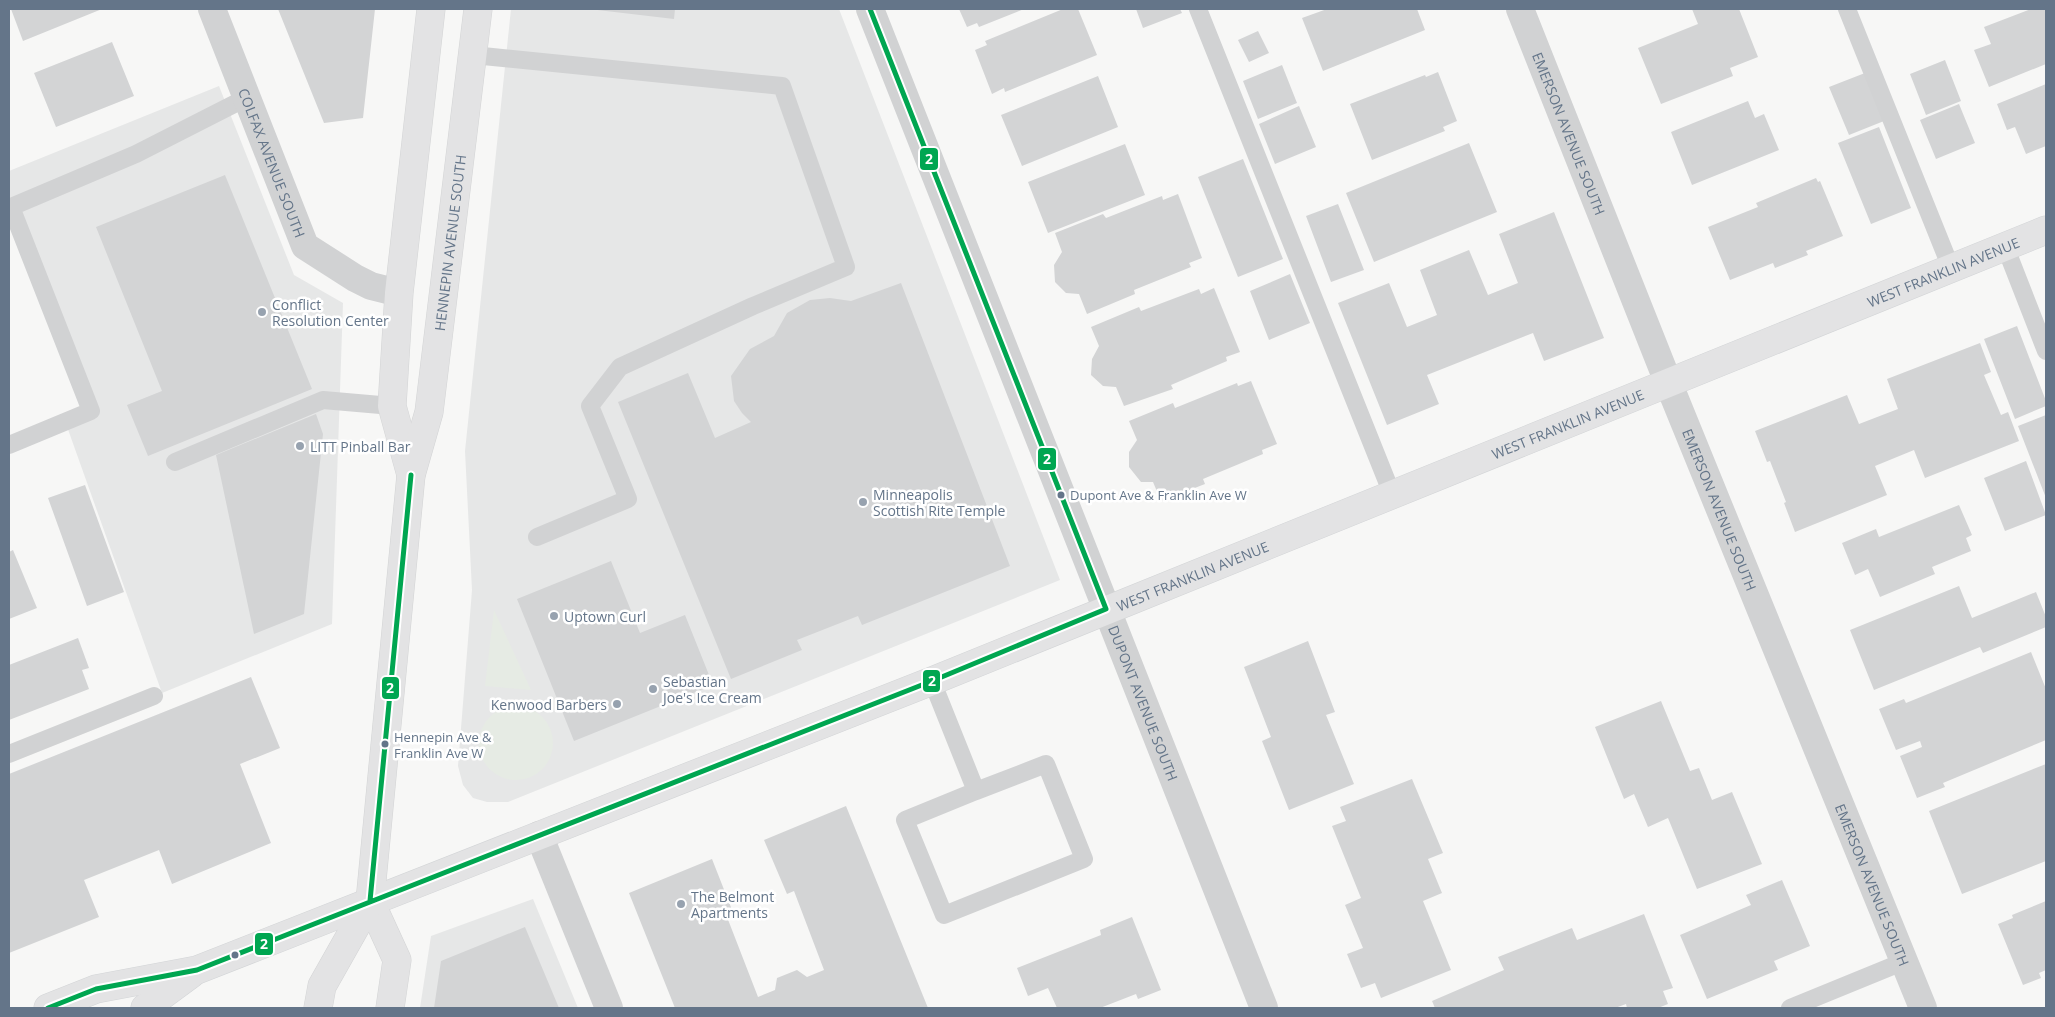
<svg xmlns="http://www.w3.org/2000/svg" width="2055" height="1017" font-family="'Open Sans',sans-serif">
	<rect width="100%" height="100%" fill="#f7f7f6"/>
	<path fill="#e6e7e7" d="M 511,9 L 839,9 L 1060,580 L 508,802 L 487,802 L 473,798 L 463,785 L 458,766 L 472,590 L 465,451 Z
		M 219,86 L 294,275 L 343,303 L 332,624 L 162,693 L 65,421 L 90,411 L 9,200 L 9,171 Z
		M 533,899 L 578,1008 L 420,1008 L 431,936 Z"/>
	<path fill="#e6ebe4" d="M 494,610 L 531,690 L 485,686 Z
		M479 743a37 37 0 1 1 74 0a37 37 0 1 1-74 0Z"/>
	<path fill="#d3d4d5" d="M 11,9 L 102,9 L 23,41 Z
		M 278,9 L 375,9 L 363,118 L 324,123 Z
		M 589,9 L 675,9 L 674,19 Z
		M 959,9 L 1024,9 L 979,27 L 977,23 L 967,27 Z
		M 1063,9 L 1078,9 L 1097,55 L 1005,92 L 1004,88 L 992,94 L 975,50 L 987,45 L 985,41 Z
		M 1136,9 L 1180,9 L 1182,13 L 1143,28 Z
		M 1327,9 L 1417,9 L 1425,30 L 1323,71 L 1302,18 Z
		M 1692,9 L 1739,9 L 1758,57 L 1730,68 L 1733,76 L 1661,104 L 1638,48 L 1698,24 Z
		M 2031,9 L 2046,9 L 2046,64 L 1989,87 L 1974,50 L 1991,44 L 1984,27 Z
		M 1258,31 L 1269,53 L 1249,62 L 1238,40 Z
		M 112,42 L 134,96 L 56,127 L 34,73 Z
		M 1945,60 L 1961,101 L 1926,115 L 1910,74 Z
		M 1282,65 L 1297,103 L 1258,119 L 1243,81 Z
		M 1438,72 L 1457,121 L 1443,127 L 1445,131 L 1372,160 L 1350,104 L 1425,75 L 1426,77 Z
		M 1865,73 L 1884,121 L 1849,135 L 1829,87 Z
		M 1098,76 L 1118,127 L 1022,166 L 1001,115 Z
		M 2046,84 L 2046,146 L 2026,154 L 2015,127 L 2007,130 L 1997,104 Z
		M 1748,101 L 1755,118 L 1764,114 L 1779,150 L 1692,185 L 1671,132 Z
		M 1959,104 L 1975,143 L 1936,159 L 1920,120 Z
		M 1299,106 L 1316,147 L 1275,164 L 1259,124 Z
		M 1879,127 L 1911,208 L 1871,224 L 1838,143 Z
		M 1469,143 L 1497,212 L 1374,262 L 1346,193 Z
		M 1125,144 L 1145,195 L 1048,233 L 1028,182 Z
		M 1243,159 L 1283,259 L 1238,277 L 1198,177 Z
		M 225,175 L 312,389 L 148,456 L 127,405 L 162,391 L 96,227 Z
		M 1816,178 L 1818,182 L 1820,181 L 1843,236 L 1806,251 L 1808,255 L 1775,268 L 1773,263 L 1730,280 L 1708,227 L 1758,207 L 1756,203 Z
		M 1178,194 L 1202,258 L 1189,263 L 1191,267 L 1134,290 L 1135,294 L 1087,314 L 1079,294 L 1066,293 L 1055,282 L 1054,265 L 1062,252 L 1055,233 L 1103,214 L 1106,218 L 1162,196 L 1163,200 Z
		M 1338,204 L 1364,270 L 1331,282 L 1306,216 Z
		M 1554,212 L 1604,338 L 1544,361 L 1533,333 L 1427,375 L 1439,404 L 1387,425 L 1338,303 L 1389,283 L 1407,327 L 1437,315 L 1420,270 L 1469,250 L 1488,295 L 1518,283 L 1499,234 Z
		M 1290,274 L 1310,323 L 1269,340 L 1250,291 Z
		M 901,283 L 1010,566 L 862,625 L 858,616 L 797,640 L 802,650 L 731,679 L 618,402 L 688,373 L 715,438 L 751,422 L 742,413 L 734,401 L 731,376 L 750,349 L 774,336 L 787,313 L 810,300 L 830,298 L 851,301 Z
		M 1214,288 L 1240,352 L 1226,357 L 1227,361 L 1171,385 L 1173,389 L 1124,406 L 1116,387 L 1103,386 L 1091,375 L 1092,359 L 1099,346 L 1091,327 L 1139,307 L 1141,311 L 1199,289 L 1201,294 Z
		M 2017,326 L 2046,401 L 2046,406 L 2015,419 L 1984,339 Z
		M 1980,343 L 1991,372 L 1984,375 L 2001,415 L 2008,412 L 2019,441 L 1925,478 L 1914,450 L 1875,466 L 1887,495 L 1795,532 L 1784,503 L 1786,502 L 1770,461 L 1767,462 L 1755,431 L 1847,395 L 1859,424 L 1898,409 L 1887,379 Z
		M 1251,381 L 1277,444 L 1262,450 L 1263,454 L 1203,479 L 1205,484 L 1161,501 L 1153,482 L 1141,482 L 1129,467 L 1129,452 L 1137,440 L 1129,421 L 1173,403 L 1175,408 L 1237,383 L 1238,386 Z
		M 316,414 L 323,434 L 304,614 L 254,634 L 216,455 Z
		M 2046,415 L 2046,498 L 2018,426 Z
		M 2026,461 L 2046,515 L 2005,531 L 1984,478 Z
		M 85,485 L 124,592 L 87,606 L 48,498 Z
		M 1959,505 L 1972,535 L 1966,538 L 1971,551 L 1932,567 L 1935,574 L 1880,597 L 1868,569 L 1855,575 L 1842,543 L 1876,529 L 1879,537 Z
		M 13,550 L 37,608 L 9,619 L 9,552 Z
		M 611,561 L 640,633 L 685,615 L 713,685 L 574,741 L 517,599 Z
		M 1959,586 L 1972,618 L 2036,592 L 2046,617 L 2046,627 L 1983,653 L 1980,647 L 1874,690 L 1850,630 Z
		M 78,638 L 89,668 L 82,670 L 89,689 L 9,720 L 9,665 Z
		M 1308,641 L 1335,712 L 1326,715 L 1354,784 L 1289,810 L 1262,741 L 1271,737 L 1244,667 Z
		M 2031,652 L 2046,689 L 2046,740 L 1943,783 L 1945,787 L 1917,798 L 1900,756 L 1922,747 L 1920,741 L 1896,750 L 1879,709 L 1904,699 L 1906,703 Z
		M 251,677 L 280,748 L 240,764 L 271,843 L 172,884 L 159,850 L 84,880 L 99,917 L 9,953 L 9,774 Z
		M 1661,701 L 1690,771 L 1699,768 L 1712,800 L 1732,792 L 1762,864 L 1697,889 L 1668,818 L 1648,827 L 1634,794 L 1624,799 L 1595,727 Z
		M 2046,764 L 2046,861 L 1962,894 L 1929,811 Z
		M 1412,779 L 1443,853 L 1428,859 L 1442,893 L 1423,901 L 1451,970 L 1381,998 L 1375,983 L 1361,988 L 1347,954 L 1363,948 L 1345,905 L 1361,898 L 1332,826 L 1346,821 L 1340,807 Z
		M 846,806 L 928,1008 L 675,1008 L 629,893 L 712,859 L 734,915 L 727,917 L 758,997 L 775,990 L 777,978 L 797,970 L 807,977 L 824,970 L 794,891 L 787,894 L 764,840 Z
		M 1782,880 L 1810,946 L 1774,961 L 1778,970 L 1707,999 L 1680,935 L 1751,905 L 1746,895 Z
		M 2046,901 L 2046,970 L 2039,973 L 2041,978 L 2023,985 L 1998,924 L 2013,918 L 2012,915 Z
		M 1644,914 L 1673,988 L 1663,991 L 1668,1004 L 1658,1008 L 1627,1008 L 1626,1004 L 1615,1008 L 1435,1008 L 1432,1001 L 1504,970 L 1498,957 L 1572,928 L 1577,940 Z
		M 1132,917 L 1161,990 L 1138,999 L 1136,994 L 1100,1008 L 1057,1008 L 1048,988 L 1028,996 L 1017,968 L 1101,935 L 1100,930 Z
		M 525,927 L 559,1008 L 434,1008 L 441,961 Z"/>
	<g fill="none" stroke-linecap="round" stroke-linejoin="round">
		<g stroke="#d3d5d7" stroke-width="29">
			<g id="secondary">
				<path id="s4" d="M 48,1008 L 96,989 L 197,970 L 932,681 L 2046,230"/>
				<path d="M 145,1008 L 191,974"/>
			</g>
		</g>
		<g stroke="#d3d4d5" stroke-width="29">
			<g id="primary">
				<path d="M 411,475 L 392,406 L 399,293 L 431,9"/>
				<path d="M 370,901 L 397,960 L 390,1008"/>
				<path id="s5" d="M 318,1008 L 322,986 L 370,901 L 411,475 L 429,412 L 478,9"/>
			</g>
		</g>
		<path stroke="#d1d2d3" stroke-width="18" d="M 1198,9 L 1392,494
			M 1847,9 L 1951,268
			M 473,55 L 782,86 L 846,267 L 753,306 L 620,367 L 590,406 L 628,499 L 537,537
			M 2005,246 L 2046,351
			M 9,445 L 91,411 L 11,207 L 136,154 L 246,98
			M 175,462 L 323,400 L 392,406
			M 932,681 L 976,791 L 905,820 L 944,915 L 1084,859 L 1046,764 L 976,791
			M 9,754 L 154,696
			M 1790,1008 L 1905,961"/>
		<g stroke="#d1d2d3" stroke-width="28">
			<path id="s1" d="M 212,9 L 305,246 L 355,278 L 371,286 L 399,293"/>
			<path id="s2" d="M 870,9 L 1264,1008"/>
			<path id="s3" d="M 1520,9 L 1668,382 L 1923,1008"/>
			<path d="M 539,835 L 609,1008"/>
		</g>
		<use href="#secondary" stroke="#e3e3e4" stroke-width="28"/>
		<use href="#primary" stroke="#e3e3e4" stroke-width="28"/>
		<g stroke="#fff" stroke-width="9">
			<path id="bus-1" d="M 870,9 L 1106,609
				M 370,901 L 411,475
				M 48,1008 L 96,989 L 197,970 L 932,681 L 1106,609"/>
		</g>
		<use href="#bus-1" stroke="#00a651" stroke-width="5"/>
	</g>
	<g fill="#97a2af" stroke="#fff" stroke-width="2">
		<circle cx="262" cy="312" r="5"/>
		<circle cx="300" cy="446" r="5"/>
		<circle cx="863" cy="502" r="5"/>
		<circle cx="554" cy="616" r="5"/>
		<circle cx="653" cy="689" r="5"/>
		<circle cx="617" cy="704" r="5"/>
		<circle cx="681" cy="904" r="5"/>
	</g>
	<g fill="#647589" stroke="#fff" stroke-width="2">
		<circle cx="1061" cy="495" r="4.5"/>
		<circle cx="385" cy="744" r="4.5"/>
		<circle cx="235" cy="955" r="4.5"/>
	</g>
	<g text-anchor="middle" dominant-baseline="central" stroke-width="5" stroke-linejoin="round" paint-order="stroke">
		<g font-size="13" fill="#647589" stroke="#fff" text-anchor="start">
			<text x="1070" y="495">Dupont Ave &amp; Franklin Ave W</text>
			<text x="394" y="737">Hennepin Ave &amp;<tspan x="394" dy="16">Franklin Ave W</tspan></text>
		</g>
		<g font-size="14" fill="#647589" stroke="#fff">
			<text stroke="none"><textPath href="#s3" startOffset="134">EMERSON AVENUE SOUTH</textPath></text>
			<text stroke="none"><textPath href="#s1" startOffset="165">COLFAX AVENUE SOUTH</textPath></text>
			<text stroke="none"><textPath href="#s5" startOffset="784">HENNEPIN AVENUE SOUTH</textPath></text>
			<text stroke="none"><textPath href="#s4" startOffset="2035">WEST FRANKLIN AVENUE</textPath></text>
			<text stroke="none"><textPath href="#s4" startOffset="1630">WEST FRANKLIN AVENUE</textPath></text>
			<text stroke="none"><textPath href="#s3" startOffset="539">EMERSON AVENUE SOUTH</textPath></text>
			<text stroke="none"><textPath href="#s4" startOffset="1225">WEST FRANKLIN AVENUE</textPath></text>
			<text stroke="none"><textPath href="#s2" startOffset="746">DUPONT AVENUE SOUTH</textPath></text>
			<text stroke="none"><textPath href="#s3" startOffset="944">EMERSON AVENUE SOUTH</textPath></text>
		</g>
		<g font-size="14" fill="#647589" stroke="#fff" text-anchor="start">
			<text x="272" y="304">Conflict<tspan x="272" dy="16">Resolution Center</tspan></text>
			<text x="310" y="446">LITT Pinball Bar</text>
			<text x="873" y="494">Minneapolis<tspan x="873" dy="16">Scottish Rite Temple</tspan></text>
			<text x="564" y="616">Uptown Curl</text>
			<text x="663" y="681">Sebastian<tspan x="663" dy="16">Joe's Ice Cream</tspan></text>
			<text x="607" y="704" text-anchor="end">Kenwood Barbers</text>
			<text x="691" y="896">The Belmont<tspan x="691" dy="16">Apartments</tspan></text>
		</g>
	</g>
	<g stroke="#fff" stroke-width="2">
		<rect x="919" y="147" width="20" height="24" rx="5" fill="#00a651"/>
		<rect x="1037" y="447" width="20" height="24" rx="5" fill="#00a651"/>
		<rect x="922" y="669" width="19" height="24" rx="5" fill="#00a651"/>
		<rect x="381" y="676" width="19" height="24" rx="5" fill="#00a651"/>
		<rect x="254" y="932" width="20" height="24" rx="5" fill="#00a651"/>
	</g>
	<g font-size="14" text-anchor="middle" font-weight="bold" fill="#fff">
		<text x="929" y="164">2</text>
		<text x="1047" y="464">2</text>
		<text x="932" y="686">2</text>
		<text x="390" y="693">2</text>
		<text x="264" y="949">2</text>
	</g>
	<rect width="2055" height="1017" fill="none" stroke="#647589" stroke-width="20"/>
</svg>
